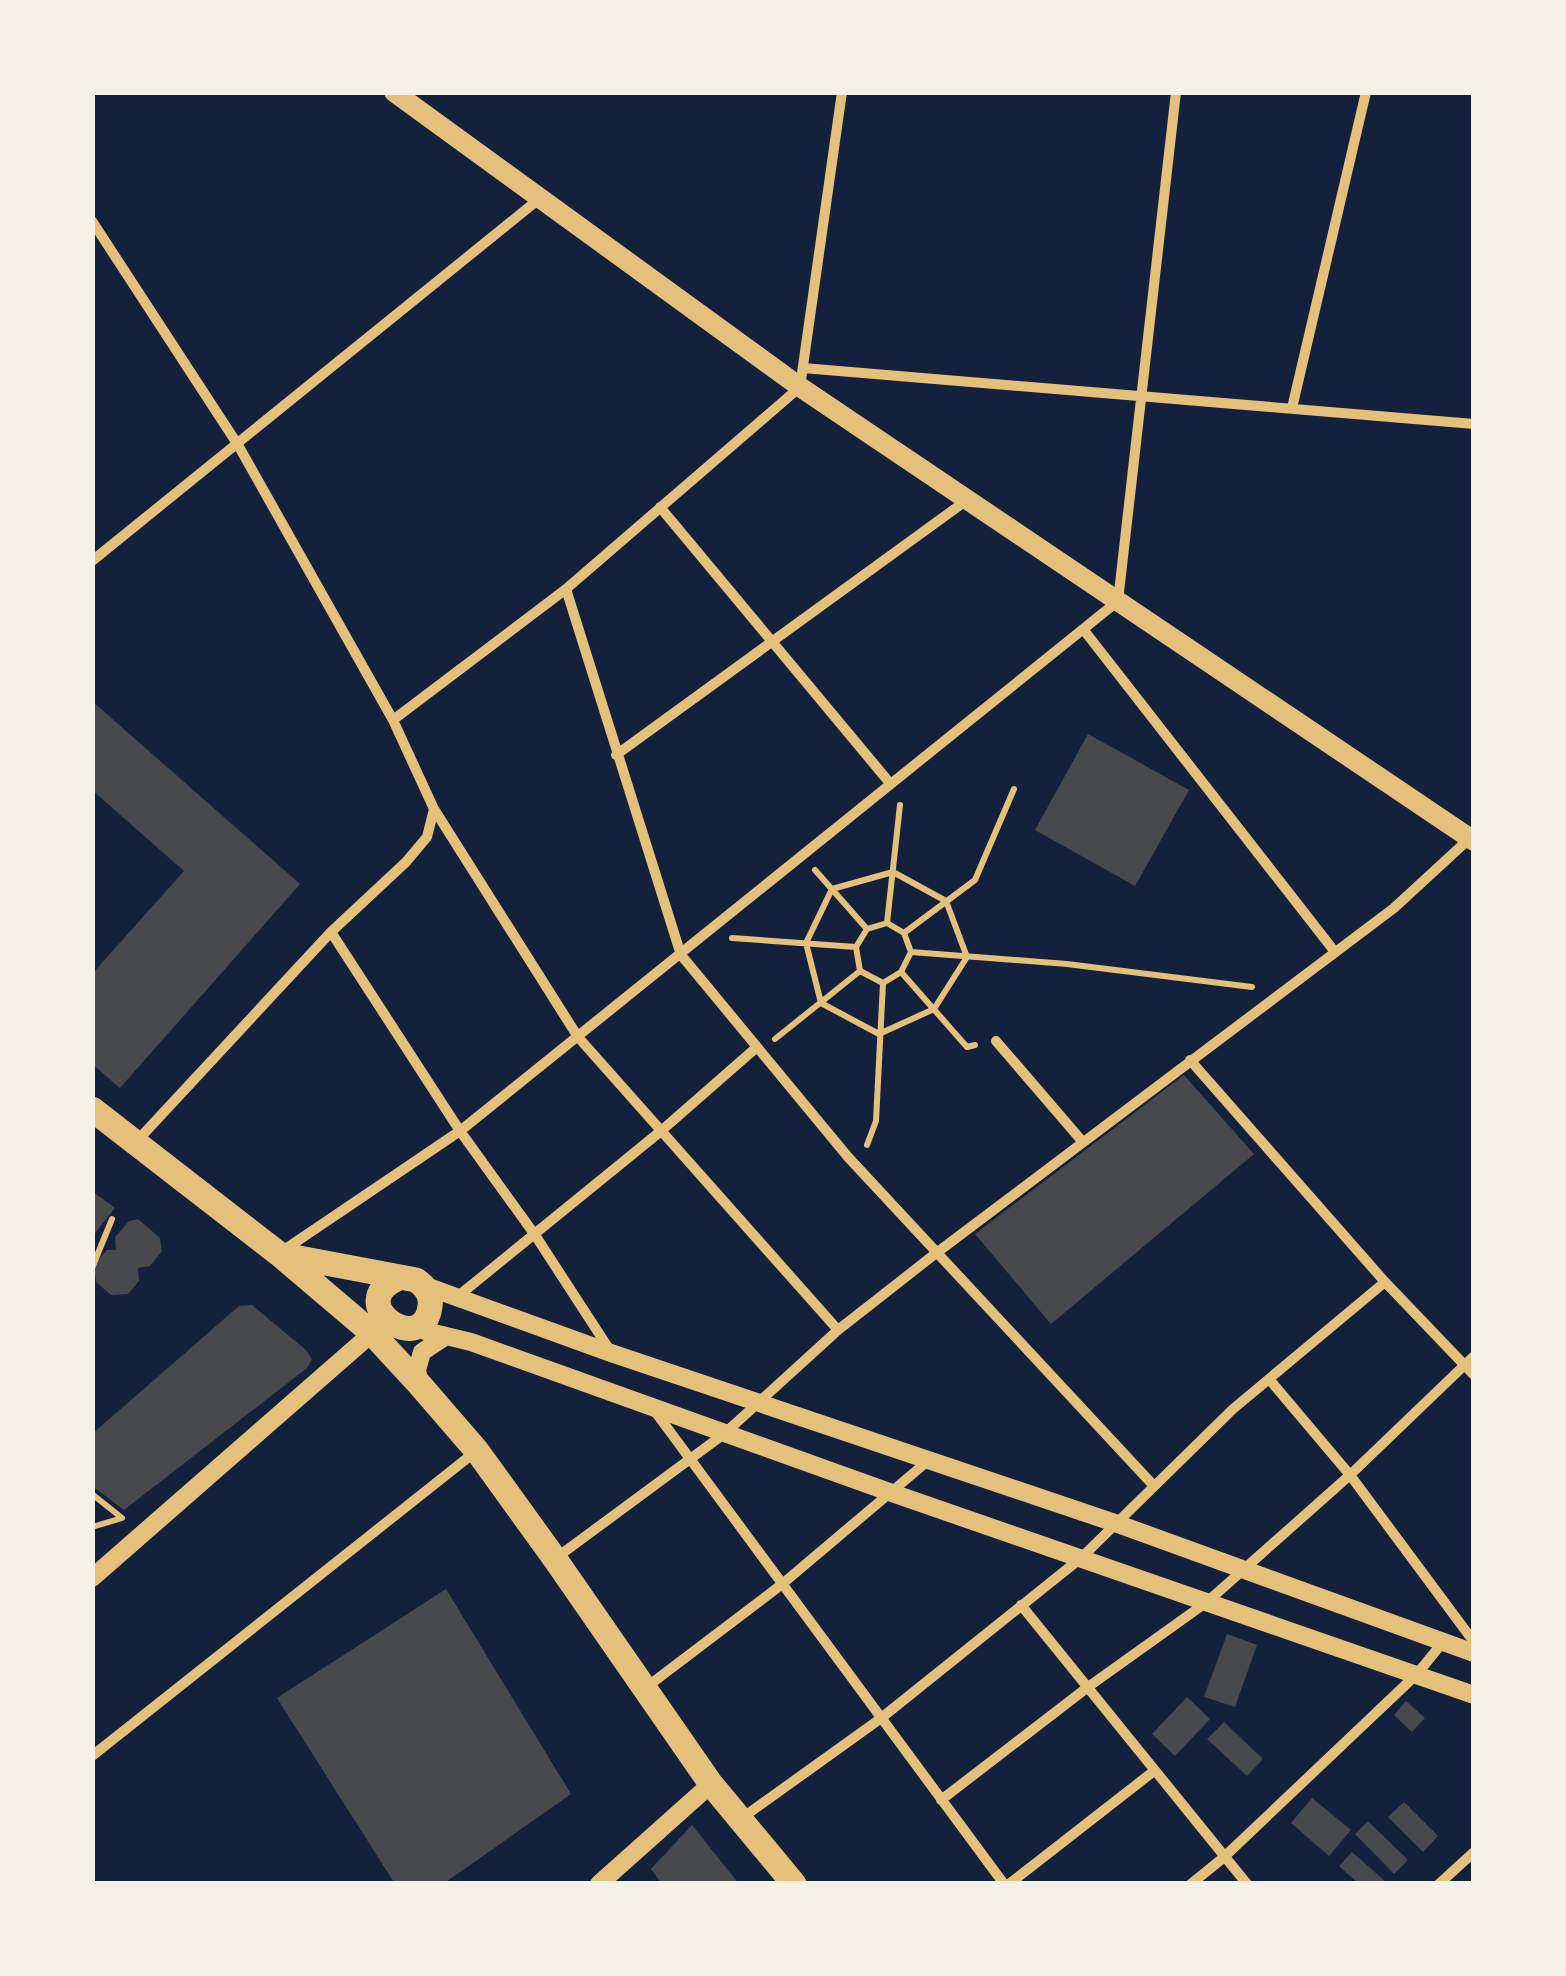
<svg xmlns="http://www.w3.org/2000/svg" width="1566" height="1976" font-family="Barlow,sans-serif">
	<rect width="100%" height="100%" fill="#14213d"/>
	<path fill="#48494c" d="M 92,701 L 300,884 L 120,1088 L 92,1064 L 92,974 L 184,871 L 92,790 Z
		M 1088,734 L 1189,790 L 1135,886 L 1035,830 Z
		M 1184,1075 L 1254,1154 L 1051,1324 L 975,1234 Z
		M 92,1191 L 115,1208 L 92,1237 Z
		M 138,1219 L 160,1238 L 162,1251 L 150,1266 L 138,1268 L 139,1281 L 128,1294 L 111,1295 L 96,1282 L 94,1264 L 107,1250 L 116,1250 L 115,1237 L 129,1221 Z
		M 252,1305 L 306,1350 L 312,1359 L 307,1368 L 124,1510 L 92,1486 L 92,1434 L 239,1306 Z
		M 446,1589 L 571,1794 L 443,1884 L 395,1884 L 277,1698 Z
		M 1227,1634 L 1257,1645 L 1235,1707 L 1204,1697 Z
		M 1187,1697 L 1210,1719 L 1175,1756 L 1152,1734 Z
		M 1406,1701 L 1425,1718 L 1412,1732 L 1394,1715 Z
		M 1224,1722 L 1263,1759 L 1247,1776 L 1207,1739 Z
		M 1312,1798 L 1351,1830 L 1329,1856 L 1291,1823 Z
		M 1404,1802 L 1438,1836 L 1423,1852 L 1388,1817 Z
		M 1368,1821 L 1408,1860 L 1394,1874 L 1355,1834 Z
		M 692,1825 L 739,1884 L 662,1884 L 651,1869 Z
		M 1352,1852 L 1384,1880 L 1381,1884 L 1359,1884 L 1339,1866 Z"/>
	<g fill="none" stroke-linecap="round" stroke-linejoin="round">
		<path stroke="#e5c07b" stroke-width="6" d="M 815,870 L 867,929
			M 893,872 L 946,901 L 967,957 L 934,1009 L 879,1034 L 821,1003 L 806,943 L 832,889 Z
			M 887,923 L 904,933 L 911,952 L 901,972 L 883,983 L 860,971 L 856,947 L 867,929 Z
			M 887,923 L 900,805
			M 904,933 L 975,880 L 1014,789
			M 732,938 L 856,947
			M 911,952 L 1067,964 L 1252,987
			M 901,972 L 967,1047 L 975,1045
			M 775,1039 L 860,971
			M 867,1145 L 876,1121 L 883,983
			M 92,1268 L 112,1219
			M 92,1494 L 122,1518 L 92,1527"/>
		<path stroke="#e5c07b" stroke-width="10" d="M 92,221 L 238,445 L 393,720 L 434,809 L 427,837 L 406,862 L 331,932 L 137,1141
			M 803,368 L 1474,424
			M 1292,408 L 1366,92
			M 660,507 L 889,782
			M 92,561 L 539,199
			M 566,589 L 681,955 L 848,1157 L 1154,1486
			M 1083,629 L 1335,952
			M 393,720 L 566,589 L 800,387 L 842,92
			M 616,755 L 967,500
			M 434,809 L 578,1037 L 838,1330
			M 331,932 L 460,1131 L 535,1235 L 611,1352
			M 996,1041 L 1082,1141
			M 1190,1060 L 1385,1282 L 1474,1375
			M 284,1250 L 460,1131 L 1118,601 L 1176,92
			M 457,1297 L 661,1131 L 757,1047
			M 1269,1379 L 1350,1475 L 1474,1642
			M 654,1410 L 1004,1884
			M 556,1558 L 724,1434 L 838,1330 L 935,1254 L 1394,908 L 1469,839
			M 1021,1605 L 1247,1884
			M 644,1689 L 781,1585 L 929,1460
			M 92,1756 L 475,1452
			M 941,1800 L 1088,1687 L 1207,1602 L 1350,1475 L 1474,1356
			M 742,1818 L 880,1719 L 1081,1558 L 1233,1409 L 1385,1282
			M 1009,1884 L 1154,1771
			M 1191,1884 L 1223,1858 L 1417,1674 L 1443,1642
			M 1439,1884 L 1474,1852"/>
		<path stroke="#e5c07b" stroke-width="18" d="M 423,1285 L 611,1353 L 1118,1524 L 1474,1653
			M 413,1328 L 471,1342 L 892,1493 L 1474,1695
			M 420,1385 L 417,1370 L 422,1352 L 446,1336
			M 92,1578 L 378,1328
			M 599,1884 L 711,1784"/>
		<path stroke="#e5c07b" stroke-width="20" d="M 394,92 L 800,387 L 1474,841"/>
		<path stroke="#e5c07b" stroke-width="25" d="M 92,1109 L 279,1254 L 372,1333 L 420,1385 L 477,1451 L 555,1559 L 711,1784 L 794,1884
			M 283,1255 L 416,1280 C 425,1286 432,1295 430,1306 C 424,1360 340,1303 399,1278"/>
	</g>
	<rect width="1566" height="1976" fill="none" stroke="#f6f1e7" stroke-width="190"/>
</svg>
